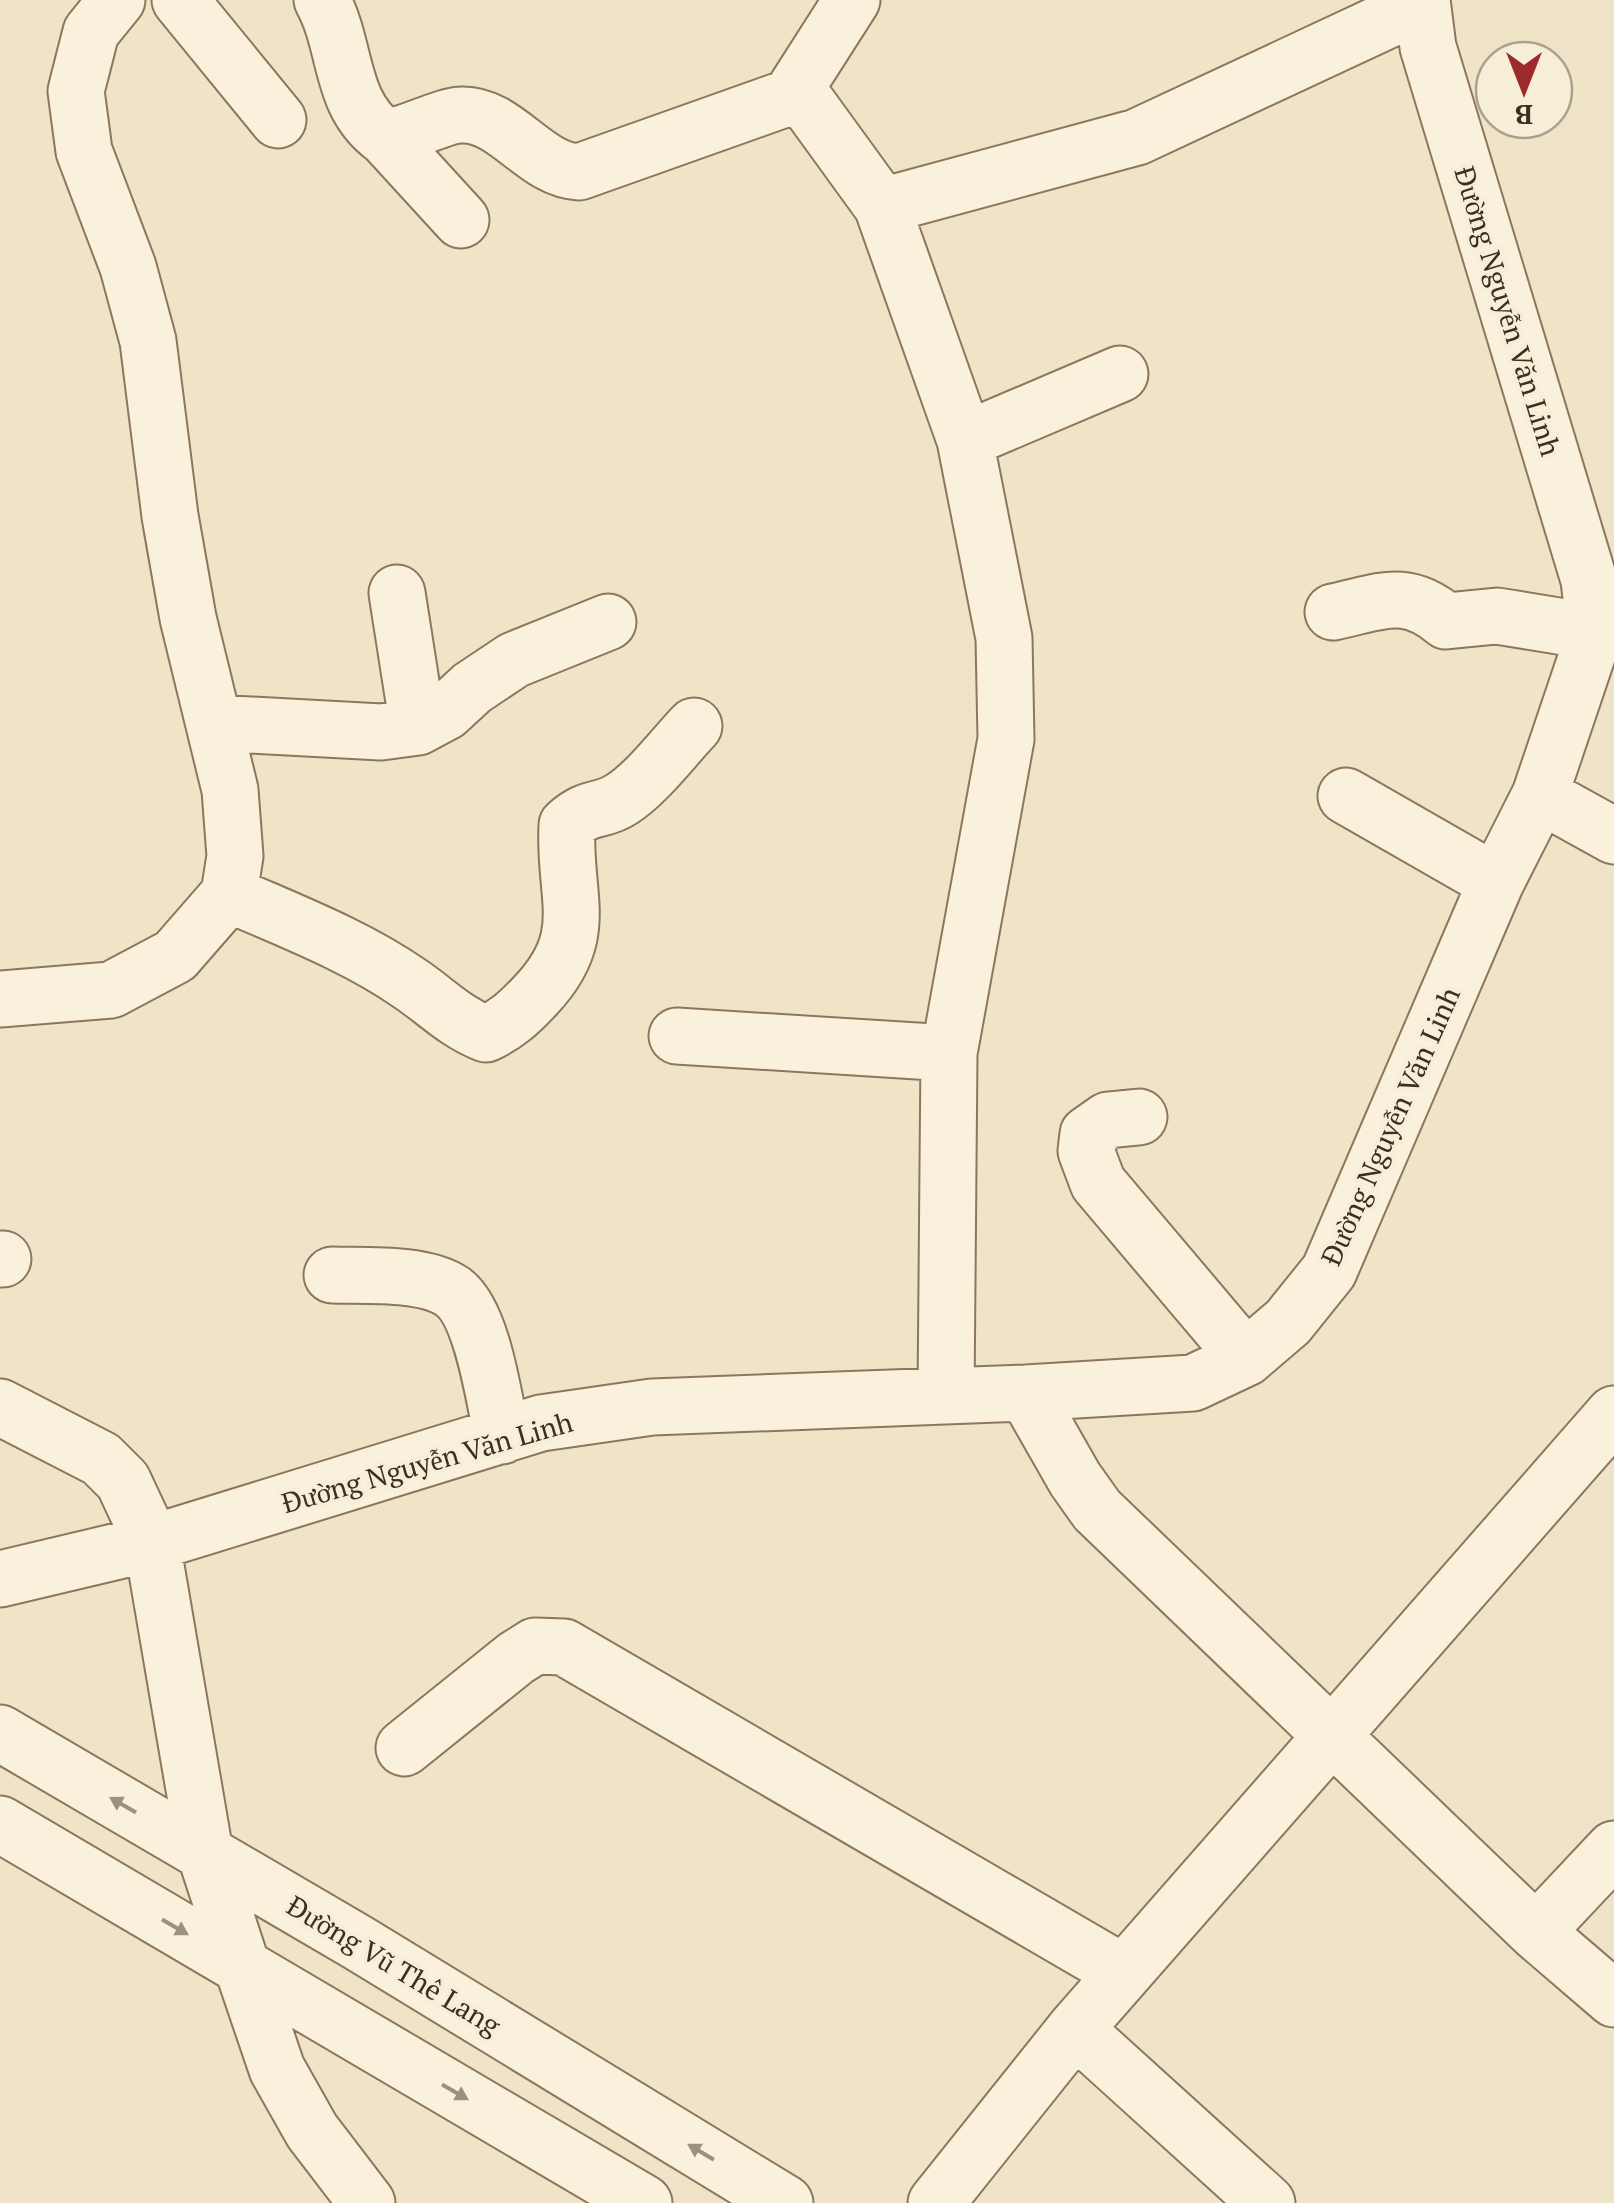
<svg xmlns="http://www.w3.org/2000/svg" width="1614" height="2203" font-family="'PT Serif',serif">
	<rect width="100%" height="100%" fill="#f0e4c8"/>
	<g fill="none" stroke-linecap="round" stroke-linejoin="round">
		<g stroke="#8d765c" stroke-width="59">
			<path id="minor" d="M 180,0 L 278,120
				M 322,0 C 348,47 338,104 386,138 C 408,134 445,115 461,115 C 506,113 534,170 579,172 L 790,97 L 808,104 L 882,206 L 965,440 L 1004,638 L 1006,739 L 949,1053 L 946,1396
				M 790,97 L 852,0
				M 386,138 L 461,220
				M 882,206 L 1137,137 L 1422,4
				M 965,440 L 1120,374
				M 397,593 L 418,727
				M 1333,612 C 1381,602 1405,587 1446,621 L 1497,616 L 1595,632
				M 214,723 L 381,732 L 418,727 L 446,712 L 472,688 L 514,660 L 608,622
				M 1540,795 L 1614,836
				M 1346,796 L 1496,882
				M 229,894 C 290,921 354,945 409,983 C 436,1001 455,1022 486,1034 C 507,1024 519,1013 535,996 C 593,935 563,898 567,825 C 590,804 601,813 622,799 C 647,783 673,748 694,726
				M 0,999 L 111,990 L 175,956 L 229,894 L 235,856 L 230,790 L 188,618 L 170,516 L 148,341 L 128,267 L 84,151 L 76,91 L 91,32 L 117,0
				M 677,1036 L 949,1053
				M 1139,1117 L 1108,1120 L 1088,1134 L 1086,1151 L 1098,1183 L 1246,1358
				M 0,1259 L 3,1259
				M 332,1275 C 365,1276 425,1272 453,1292 C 483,1314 494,1400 502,1436
				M 1026,1393 L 1075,1479 L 1097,1510 L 1536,1932
				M 0,1407 L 101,1459 L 123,1481 L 152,1543 L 205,1853 L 242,1966 L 277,2069 L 312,2131 L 367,2203
				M 0,1579 L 152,1543 L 541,1423 L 652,1407 L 1026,1393 L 1193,1383 L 1246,1358 L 1288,1322 L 1329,1271 L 1496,882 L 1540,795 L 1595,632 L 1589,580 L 1428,47 L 1422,0
				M 0,1733 L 357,1942 L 785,2203
				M 404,1748 L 516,1658 L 535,1646 L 564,1647 L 1124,1973
				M 0,1824 L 644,2203
				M 1614,1849 L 1536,1932 L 1614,1999
				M 1075,2029 L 1267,2203
				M 936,2203 L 1075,2029 L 1614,1414"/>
		</g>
		<use href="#minor" stroke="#faf1dc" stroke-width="55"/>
	</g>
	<defs><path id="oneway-solid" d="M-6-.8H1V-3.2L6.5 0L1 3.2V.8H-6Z" transform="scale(2.5)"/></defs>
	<g fill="#9c907e">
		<use href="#oneway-solid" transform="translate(123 1805) rotate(-150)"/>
		<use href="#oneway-solid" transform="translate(175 1927) rotate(30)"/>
		<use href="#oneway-solid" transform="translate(455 2092) rotate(30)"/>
		<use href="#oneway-solid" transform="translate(701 2152) rotate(-149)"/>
	</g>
	<g text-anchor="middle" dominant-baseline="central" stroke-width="8" stroke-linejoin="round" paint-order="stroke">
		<g font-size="28" fill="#3d2e20" stroke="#f7eed8">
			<text transform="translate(1508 311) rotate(73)">Đường Nguyễn Văn Linh</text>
			<text transform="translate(1390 1126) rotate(-66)">Đường Nguyễn Văn Linh</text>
			<text transform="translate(427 1462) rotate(-16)">Đường Nguyễn Văn Linh</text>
			<text transform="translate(394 1965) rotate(31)">Đường Vũ Thê Lang</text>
		</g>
	</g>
	<g transform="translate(1524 90) rotate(180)"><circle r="48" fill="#f7eed8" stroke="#ada18e" stroke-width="2.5"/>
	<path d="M0-8L18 38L0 25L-18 38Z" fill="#9e2a2b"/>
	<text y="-15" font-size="28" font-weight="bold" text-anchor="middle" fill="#3d2e20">B</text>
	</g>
</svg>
